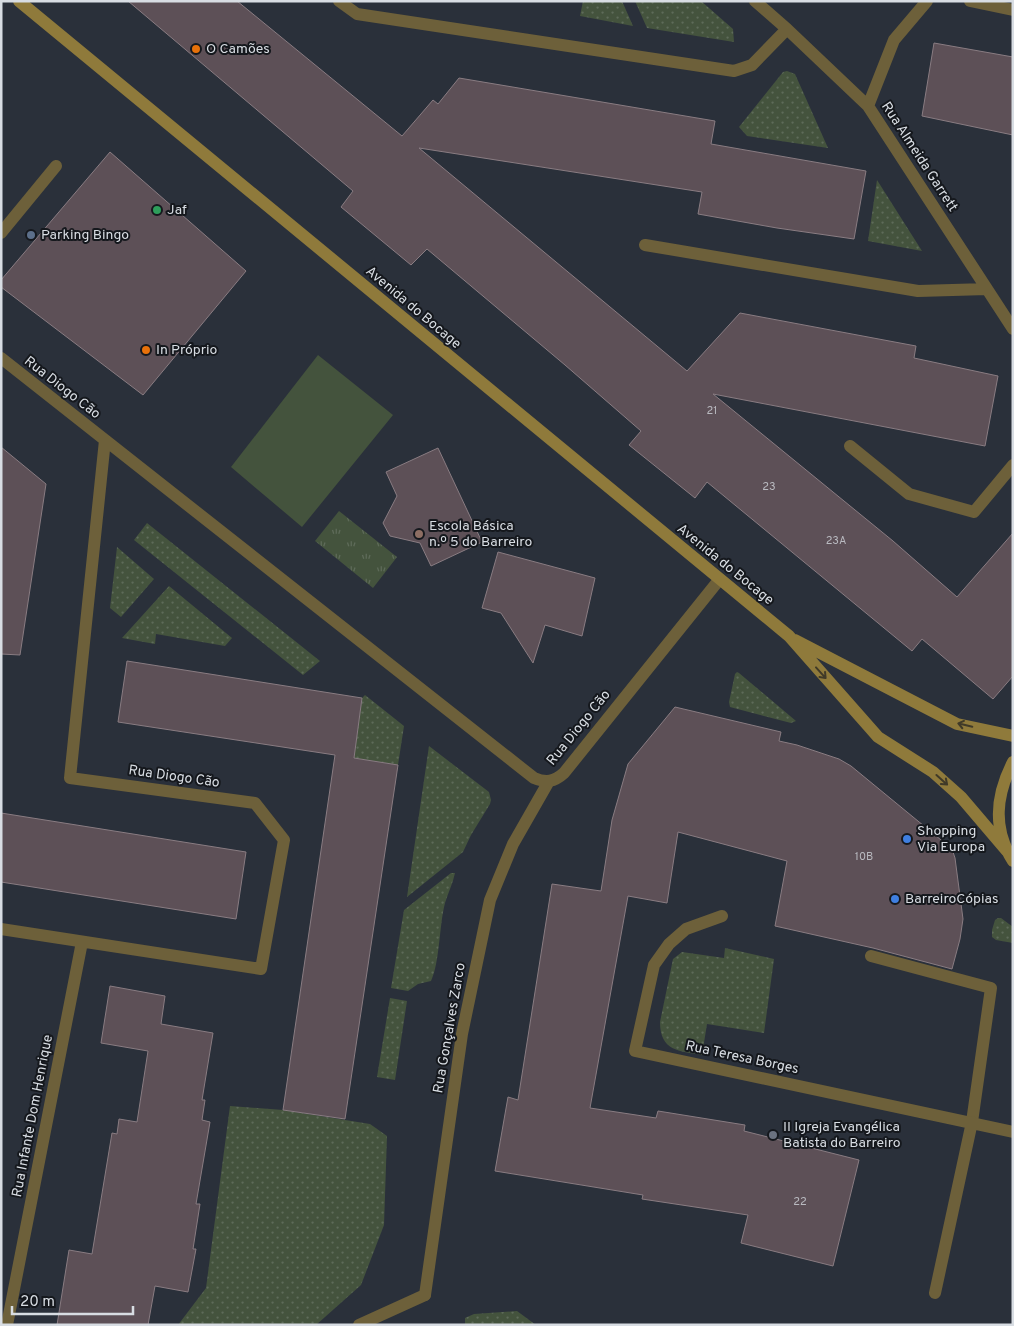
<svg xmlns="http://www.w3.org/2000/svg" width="1014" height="1326" font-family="Overpass,sans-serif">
	<defs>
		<pattern id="grass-dots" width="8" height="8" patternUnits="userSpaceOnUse" patternTransform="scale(1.25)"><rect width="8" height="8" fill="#44533d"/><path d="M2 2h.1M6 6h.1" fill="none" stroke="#5e6b59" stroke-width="1.8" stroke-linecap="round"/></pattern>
		<pattern id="park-tufts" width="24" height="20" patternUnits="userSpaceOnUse" patternTransform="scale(1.25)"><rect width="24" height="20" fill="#44533d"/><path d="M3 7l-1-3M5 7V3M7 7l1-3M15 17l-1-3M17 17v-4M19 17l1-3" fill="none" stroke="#5e6b59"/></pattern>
	</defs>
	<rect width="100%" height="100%" fill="#2a303a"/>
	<path fill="url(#grass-dots)" d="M 583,1 L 622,1 L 633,26 L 580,16 Z
		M 635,1 L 701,1 L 733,29 L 734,42 L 647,28 Z
		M 787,71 L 795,74 L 828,148 L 747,136 L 739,127 L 783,72 Z
		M 877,180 L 922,251 L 868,241 Z
		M 147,523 L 320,661 L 303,675 L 134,540 Z
		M 117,547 L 154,579 L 121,617 L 110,608 Z
		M 169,586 L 232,638 L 225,646 L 156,634 L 155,644 L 122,638 Z
		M 737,672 L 739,673 L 796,721 L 791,723 L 730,707 L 729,702 L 735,674 Z
		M 365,695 L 404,726 L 398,765 L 354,758 L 362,698 Z
		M 429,746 L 489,792 L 491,800 L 490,804 L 471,835 L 463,852 L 407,897 Z
		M 451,873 L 455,873 C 453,883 448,893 445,903 C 439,926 440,962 431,981 L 418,984 L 408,991 L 391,988 L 404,910 Z
		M 998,918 L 1001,918 L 1013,927 L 1013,943 L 996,940 L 992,937 L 992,930 L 995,920 Z
		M 725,948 L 774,959 L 764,1033 L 707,1024 L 702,1055 C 679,1051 660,1051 660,1022 L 673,959 L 682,952 L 724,958 Z
		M 390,998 L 407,1001 L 395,1080 L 377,1077 Z
		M 230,1106 L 283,1110 L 370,1124 L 387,1136 L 384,1225 L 361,1285 L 316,1325 L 178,1325 L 206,1288 Z
		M 517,1311 L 536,1325 L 465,1325 L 465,1318 L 474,1314 Z"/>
	<path fill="url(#park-tufts)" d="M 339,511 L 397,557 L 373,588 L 315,541 Z"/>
	<path fill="#44533d" d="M 318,355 L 393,415 L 302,527 L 231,467 Z"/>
	<path fill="#5d5057" stroke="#897c82" d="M 128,1 L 237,1 L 402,136 L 433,100 L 438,104 L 459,78 L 715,121 L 711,144 L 866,171 L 854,239 L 777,228 L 698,214 L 702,192 L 419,148 L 687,371 L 740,313 L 916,346 L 914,358 L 998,376 L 985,446 L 713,394 L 893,541 L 957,597 L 1013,533 L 1013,676 L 993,699 L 922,639 L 912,651 L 707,482 L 695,498 L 629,445 L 641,431 L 565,365 L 427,249 L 411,265 L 341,207 L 353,191 Z
		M 934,43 L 1013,57 L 1013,135 L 922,116 Z
		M 110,152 L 246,271 L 143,395 L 1,287 L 1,280 Z
		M 1,447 L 46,484 L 20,655 L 1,654 Z
		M 438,448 L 482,542 L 431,566 L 420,543 L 390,536 L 383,523 L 397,496 L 386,472 Z
		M 498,552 L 595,578 L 582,636 L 545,625 L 533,663 L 501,613 L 482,608 Z
		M 127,661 L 362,698 L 354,758 L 398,765 L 345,1119 L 283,1110 L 335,755 L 118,722 Z
		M 675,707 L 781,732 L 779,741 L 797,745 L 839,759 L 851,766 L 952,849 L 955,858 L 963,919 L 960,939 L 952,969 L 873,948 L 775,926 L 787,861 L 678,832 L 667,903 L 628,896 L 590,1108 L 656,1118 L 658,1111 L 745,1125 L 744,1131 L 859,1160 L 833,1266 L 741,1243 L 748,1215 L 642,1199 L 643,1195 L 495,1171 L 508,1097 L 518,1100 L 552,884 L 601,891 L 612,820 L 628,764 Z
		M 1,813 L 246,852 L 236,919 L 1,882 Z
		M 110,986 L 165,996 L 161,1024 L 213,1033 L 202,1100 L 205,1100 L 202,1120 L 210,1122 L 196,1204 L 200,1204 L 193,1249 L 196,1249 L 188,1292 L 155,1286 L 148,1325 L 57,1325 L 69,1250 L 92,1254 L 112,1133 L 117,1134 L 119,1119 L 137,1122 L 148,1051 L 101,1043 Z"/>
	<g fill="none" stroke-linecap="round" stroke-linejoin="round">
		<path stroke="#6d603a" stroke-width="12" d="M 1,233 L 56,166
			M 871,956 L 991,988 L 972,1122
			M 359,1325 L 425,1295"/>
		<path stroke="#6d603a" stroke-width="12" d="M 339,1 L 357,14 L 734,71 L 752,65 L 787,29
			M 755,1 L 787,29 L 868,106 L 1013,329
			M 970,1 L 1013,10
			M 868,106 L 894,40 L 927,1
			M 645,245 L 918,291 L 987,289
			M 1,358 L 534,778 C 546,783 554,782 564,773 L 719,580
			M 850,446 L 909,494 L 974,512 L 1013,465
			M 722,916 L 686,929 L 669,944 L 654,965 L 635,1051 L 1013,1132
			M 1,929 L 261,969 L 284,840 L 255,803 L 70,778 L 105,440
			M 935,1293 L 972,1122
			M 425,1295 L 462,1034 L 490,900 L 513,844 L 549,781
			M 7,1325 L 82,942"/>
		<path stroke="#8f7a3b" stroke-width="12" d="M 19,1 L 789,636 L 878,737 L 933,772 L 961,797 L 1007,851
			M 795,640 L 957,724 L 1013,736
			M 1013,762 C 996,795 992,828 1013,861"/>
	</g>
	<defs><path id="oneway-shaft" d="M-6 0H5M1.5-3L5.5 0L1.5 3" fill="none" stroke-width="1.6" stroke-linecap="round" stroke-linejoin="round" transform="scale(1.25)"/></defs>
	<g stroke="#403a28">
		<use href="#oneway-shaft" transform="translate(821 673) rotate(48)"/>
		<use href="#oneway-shaft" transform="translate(965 725) rotate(-167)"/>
		<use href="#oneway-shaft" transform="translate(942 780) rotate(42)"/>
	</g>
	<g fill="#e8710a" stroke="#15181d" stroke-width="2">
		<circle cx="196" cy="49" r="5"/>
		<circle cx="146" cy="350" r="5"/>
	</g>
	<circle fill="#2e9e5b" stroke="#15181d" stroke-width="2" cx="157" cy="210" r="5"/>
	<circle fill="#5c6f8a" stroke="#15181d" stroke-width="2" cx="31" cy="235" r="5"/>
	<circle fill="#8d6e63" stroke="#15181d" stroke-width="2" cx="419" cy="534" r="5"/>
	<g fill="#3f7fe0" stroke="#15181d" stroke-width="2">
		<circle cx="907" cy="839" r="5"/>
		<circle cx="895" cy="899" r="5"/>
	</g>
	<circle fill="#6b7280" stroke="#15181d" stroke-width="2" cx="773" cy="1135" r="5"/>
	<g text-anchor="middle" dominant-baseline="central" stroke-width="4" stroke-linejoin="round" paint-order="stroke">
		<g font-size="11" fill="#b9bac0">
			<text x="712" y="411">21</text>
			<text x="769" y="487">23</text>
			<text x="836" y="541">23A</text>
			<text x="864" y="857">10B</text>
			<text x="800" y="1202">22</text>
		</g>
		<g font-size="14" fill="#d8dde3" stroke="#15181d" text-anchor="start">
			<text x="206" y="49">O Camões</text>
			<text x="167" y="210">Jaf</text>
			<text x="41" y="235">Parking Bingo</text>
			<text x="156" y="350">In Próprio</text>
			<text x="429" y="526">Escola Básica<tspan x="429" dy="16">n.º 5 do Barreiro</tspan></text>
			<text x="917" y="831">Shopping<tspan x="917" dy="16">Via Europa</tspan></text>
			<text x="905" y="899">BarreiroCópias</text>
			<text x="783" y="1127">II Igreja Evangélica<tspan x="783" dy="16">Batista do Barreiro</tspan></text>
		</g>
		<g font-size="14" fill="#d8dde3" stroke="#15181d">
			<text transform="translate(919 157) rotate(57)">Rua Almeida Garrett</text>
			<text transform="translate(413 308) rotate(40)">Avenida do Bocage</text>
			<text transform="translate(62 388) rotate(38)">Rua Diogo Cão</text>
			<text transform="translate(725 565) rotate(39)">Avenida do Bocage</text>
			<text transform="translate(579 728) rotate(-51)">Rua Diogo Cão</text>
			<text transform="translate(174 777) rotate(8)">Rua Diogo Cão</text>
			<text transform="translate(450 1028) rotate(-80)">Rua Gonçalves Zarco</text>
			<text transform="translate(742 1058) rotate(12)">Rua Teresa Borges</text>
			<text transform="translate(33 1116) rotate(-79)">Rua Infante Dom Henrique</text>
		</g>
	</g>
	<rect width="1014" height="1326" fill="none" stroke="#d8dde3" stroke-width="5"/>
	<path d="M12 1306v8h121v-8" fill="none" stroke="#d8dde3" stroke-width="2.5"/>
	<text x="20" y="1306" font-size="15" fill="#d8dde3" stroke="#15181d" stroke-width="4" paint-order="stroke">20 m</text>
</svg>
